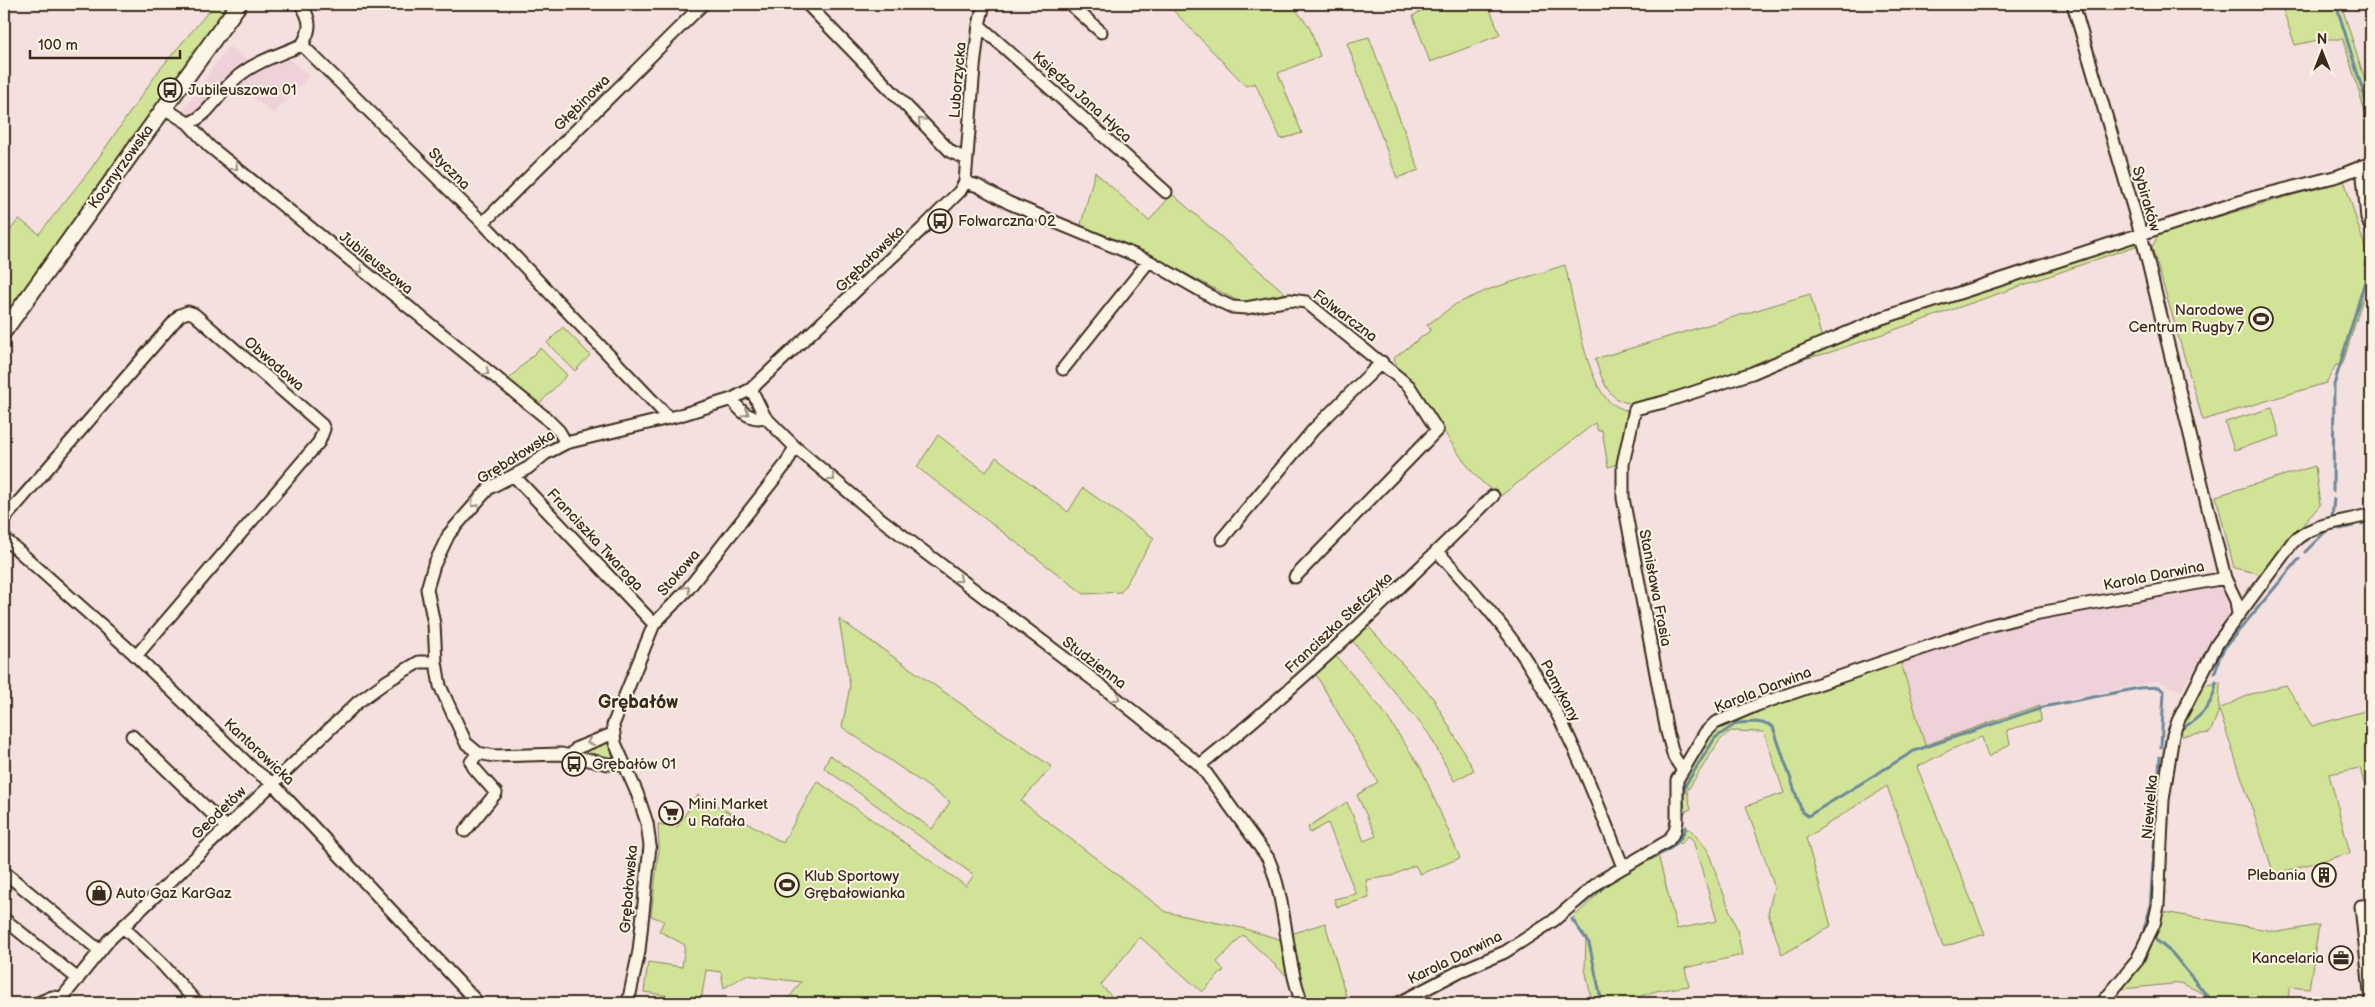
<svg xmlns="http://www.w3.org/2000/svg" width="2375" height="1007" font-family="'Balsamiq Sans',sans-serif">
	<rect width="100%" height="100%" fill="#f4e0de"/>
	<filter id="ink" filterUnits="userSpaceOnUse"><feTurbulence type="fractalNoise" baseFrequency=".02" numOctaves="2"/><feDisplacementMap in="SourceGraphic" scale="10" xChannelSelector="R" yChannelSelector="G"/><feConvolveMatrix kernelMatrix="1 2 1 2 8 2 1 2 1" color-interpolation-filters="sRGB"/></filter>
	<g filter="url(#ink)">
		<path fill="#efd2d9" d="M 228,46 L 252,63 L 278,49 L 309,76 L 274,114 L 237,85 L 193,139 L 174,125 Z
			M 2222,586 L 2230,614 L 2181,691 L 2157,681 L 2040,705 L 1924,745 L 1900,659 L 2018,622 Z"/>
		<path fill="#d0e397" stroke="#86865a" d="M 215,4 L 230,4 L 135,138 L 131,137 L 124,148 L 127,150 L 4,316 L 4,238 L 19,219 L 39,234 L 90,170 L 160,69 Z
			M 1167,4 L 1291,4 L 1309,26 L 1320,56 L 1278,73 L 1302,133 L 1281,139 L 1255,83 L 1246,86 Z
			M 1433,4 L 1488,4 L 1500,35 L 1430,62 L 1413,16 Z
			M 2281,4 L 2341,4 L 2371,99 L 2371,131 L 2343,39 L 2323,39 L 2295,45 Z
			M 1369,37 L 1419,170 L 1397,178 L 1347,43 Z
			M 1095,172 L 1149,221 L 1172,194 L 1286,294 L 1242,303 L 1150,255 L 1080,228 Z
			M 2344,180 L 2366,251 L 2364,266 L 2369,247 L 2369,239 L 2371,237 L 2371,272 L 2362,291 L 2362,301 L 2343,363 L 2341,366 L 2336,365 L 2326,383 L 2203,420 L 2152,247 L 2159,234 Z
			M 2132,243 L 2138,245 L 1828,353 L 1767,368 L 1851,333 Z
			M 1565,265 C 1573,297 1585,375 1606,398 C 1611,405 1621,408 1629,412 L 1618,464 L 1608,467 L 1602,430 L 1598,431 L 1595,423 L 1502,495 C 1470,486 1433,409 1412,382 C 1405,374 1396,369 1394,358 L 1431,330 L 1427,325 L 1456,304 L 1490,289 Z
			M 1810,294 L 1822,339 L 1758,365 L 1644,403 C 1610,407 1605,387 1595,359 Z
			M 563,327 L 590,355 L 575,371 L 547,343 Z
			M 540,348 L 567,375 L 540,403 L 508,380 Z
			M 2272,408 L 2280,436 L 2234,450 L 2225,422 Z
			M 938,435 L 986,472 L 996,457 L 1068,512 L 1083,488 L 1154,538 L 1121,592 L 1084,594 L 917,467 Z
			M 2315,466 L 2320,505 L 2261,574 L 2234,568 L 2216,496 Z
			M 839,619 L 1052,767 L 1021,801 L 1166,912 L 1242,928 L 1282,940 L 1289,978 L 1243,935 L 1217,962 L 1224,970 L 1202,992 L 1140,937 L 1101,985 L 1113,998 L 1107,1003 L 785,1003 L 801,982 L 746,975 L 724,988 L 721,972 L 706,970 L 701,1001 L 644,992 L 648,962 L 682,967 L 685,945 L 659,931 L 664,921 L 651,916 L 659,849 L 658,824 L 677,827 L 698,795 L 783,843 L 817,781 L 966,886 L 974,875 L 824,768 L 830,755 L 932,829 L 950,802 L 842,727 L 850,686 Z
			M 1368,626 L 1433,698 L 1474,770 L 1454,781 L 1429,734 L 1352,640 Z
			M 1335,655 L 1381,708 L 1421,768 L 1460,858 L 1420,874 L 1415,865 L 1392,876 L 1366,880 L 1369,898 L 1337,907 L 1334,899 L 1356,894 L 1328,823 L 1310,833 L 1308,827 L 1347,802 L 1364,841 L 1376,836 L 1357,795 L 1378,782 L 1315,673 Z
			M 1900,659 L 1925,745 L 2040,705 L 2041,721 L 2007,730 L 2010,744 L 1988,757 L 1982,737 L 1952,749 L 1917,767 L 1985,934 L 1943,947 L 1887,786 L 1806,838 L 1831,926 L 1782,955 L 1768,913 L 1774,888 L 1772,879 L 1746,806 L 1784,793 L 1764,732 L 1731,731 L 1720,740 L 1687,791 L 1691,809 L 1681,813 L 1683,771 L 1694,766 L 1691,752 L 1713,730 L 1732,721 Z
			M 2220,682 L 2219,709 L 2251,694 L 2286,685 L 2312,726 L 2371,709 L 2371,803 L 2369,803 L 2360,768 L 2329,774 L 2350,853 L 2274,874 L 2219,710 L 2210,733 L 2182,736 L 2180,729 L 2199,687 Z
			M 607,739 L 615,757 L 614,759 L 582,753 L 582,751 Z
			M 1683,829 L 1690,829 L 1707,849 L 1737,930 L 1742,955 L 1685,968 L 1689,986 L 1656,991 L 1620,1003 L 1604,1003 L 1603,1001 L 1592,1003 L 1585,968 L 1586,940 L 1571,920 L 1624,869 L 1657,851 L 1677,929 L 1717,921 L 1693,840 L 1688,836 L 1681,844 L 1675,839 Z
			M 2164,912 L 2279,932 L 2319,925 L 2309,989 L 2290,987 L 2287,1003 L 2211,1003 L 2202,993 L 2181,983 L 2123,989 L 2149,949 Z
			M 1325,923 L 1348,1003 L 1306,1003 L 1301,993 L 1291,934 Z"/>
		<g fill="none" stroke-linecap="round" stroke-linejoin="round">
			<path stroke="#6c899a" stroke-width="3" d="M 2336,4 L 2371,117
				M 2333,491 L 2334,385 L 2371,261
				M 2332,517 L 2334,499
				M 2362,524 L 2371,520
				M 2340,529 L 2353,526
				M 2305,552 L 2327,530
				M 2215,673 L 2219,658 L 2225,647 L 2299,559
				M 2183,728 C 2201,717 2214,704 2216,682
				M 1684,813 L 1683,796 L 1686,784 L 1715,738 L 1737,723 L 1756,722 L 1768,724 L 1773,727 L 1802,812 L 1808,816 L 1914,751 L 2043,707 L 2139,688 L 2159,687 L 2164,692 L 2161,747
				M 1640,864 C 1657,855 1681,848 1686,827
				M 1579,907 L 1613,879
				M 1572,919 L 1589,943 L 1602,1003
				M 2146,932 L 2144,929 L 2150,909 L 2160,757
				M 2151,936 L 2172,953 L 2213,1003"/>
			<g stroke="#3b2a1e" stroke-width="15">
				<path id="street" d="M 301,4 C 311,20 312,29 302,45
					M 807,4 L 951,152 L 967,159
					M 1070,4 L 1101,32
					M 2073,4 L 2141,234 L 2225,578 L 2236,601 L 2238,614
					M 979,25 L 1166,192
					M 164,108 L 188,123 L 209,146 L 545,417 L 559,431 L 566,443
					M 188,123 C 207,118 218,94 233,81 C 251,63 278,55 302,45 L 483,223 L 669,418
					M 2362,166 L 2367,218 L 2371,228
					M 965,182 L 978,186 L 1009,203 L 1149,261 L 1219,301 L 1232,307 L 1246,308 L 1290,300 L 1306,302 L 1409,386 L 1437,430 L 1295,577
					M 483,223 L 703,4
					M 1063,369 L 1149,261
					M 751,389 L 765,417 L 795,447 L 882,520 L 1099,684 L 1200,765 L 1268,858 C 1288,904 1284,956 1302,1003
					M 732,399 C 739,410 750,421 765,417
					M 514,476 L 654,624
					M 4,519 L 180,315 L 188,312 L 194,314 L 322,425 L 324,429 L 319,442 L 136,656
					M 4,538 L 133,653 L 253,769 L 272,783 L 478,1003
					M 1222,539 L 1314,429 L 1382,362
					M 1437,551 C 1467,584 1497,617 1522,654 C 1566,719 1594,794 1623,867
					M 132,736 L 226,827
					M 571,755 L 577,748 L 612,734
					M 624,764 L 608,764 L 561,754 L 494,756 L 478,753 L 466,743 L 440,686 L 436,662 L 434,624 L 427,589 L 434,565 L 449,534 L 489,488 L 528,468 L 545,454 L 566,443 L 677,416 L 732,399 L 751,389 L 922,229 L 960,191 L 965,182 L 974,67 L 979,25 L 984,4
					M 1200,765 C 1303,682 1399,589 1493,496
					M 1682,769 L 1674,757 L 1667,732 L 1623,498 L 1623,464 L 1635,409 L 1664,402 L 1752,373 L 1882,318 L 2255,197 L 2338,176 L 2371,163
					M 465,831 L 496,793 L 474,768 L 471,762 L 478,753
					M 4,872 L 100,951
					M 2371,905 L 2361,906 L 2371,1001
					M 4,919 L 78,979
					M 123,927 L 163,965 L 197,1003
					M 38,1003 L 52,997 L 62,998 L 109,940 L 358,702 L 387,681 L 419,662 L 436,662
					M 628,1003 L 639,951 L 650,846 L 647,823 L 637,793 L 615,743 L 613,725 L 654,624 L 688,589 L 786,464 L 795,447
					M 1399,1003 L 1460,971 L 1505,952 L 1553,921 L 1600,881 L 1668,841 L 1675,831 L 1677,821 L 1677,780 L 1705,733 L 1715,723 L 1757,705 L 1988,626 L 2034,614 L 2225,578
					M 2102,1003 L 2136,962 L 2154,924 L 2158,906 L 2163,800 L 2173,735 L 2178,721 L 2217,644 L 2292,543 C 2314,521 2344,523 2371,514"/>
			</g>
			<g stroke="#3b2a1e" stroke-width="19">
				<path id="secondary" d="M 4,331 L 239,4"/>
			</g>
			<use href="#street" stroke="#fcf5e5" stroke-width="11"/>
			<use href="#secondary" stroke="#fcf5e5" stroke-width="15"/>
		</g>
		<defs><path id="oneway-chevron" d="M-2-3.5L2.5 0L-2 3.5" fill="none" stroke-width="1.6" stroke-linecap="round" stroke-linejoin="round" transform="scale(1.25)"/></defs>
		<g stroke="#9c9082">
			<use href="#oneway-chevron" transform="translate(921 121) rotate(-134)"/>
			<use href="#oneway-chevron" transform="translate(235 167) rotate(40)"/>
			<use href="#oneway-chevron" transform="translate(360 270) rotate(39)"/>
			<use href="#oneway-chevron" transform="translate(486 372) rotate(38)"/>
			<use href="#oneway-chevron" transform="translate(746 413) rotate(29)"/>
			<use href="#oneway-chevron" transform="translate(832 478) rotate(40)"/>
			<use href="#oneway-chevron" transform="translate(474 504) rotate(134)"/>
			<use href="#oneway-chevron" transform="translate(959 579) rotate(38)"/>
			<use href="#oneway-chevron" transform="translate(687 589) rotate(-49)"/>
			<use href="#oneway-chevron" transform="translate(1117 698) rotate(39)"/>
			<use href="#oneway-chevron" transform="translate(590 742) rotate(155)"/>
		</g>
	</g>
	<defs>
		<g id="bus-ring" transform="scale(1.25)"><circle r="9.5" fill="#fcf5e5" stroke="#3b2a1e" stroke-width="1.5"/><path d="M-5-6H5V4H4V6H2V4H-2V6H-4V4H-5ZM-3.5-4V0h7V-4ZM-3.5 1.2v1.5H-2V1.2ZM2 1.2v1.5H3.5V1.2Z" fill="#3b2a1e"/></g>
		<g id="stadium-ring" transform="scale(1.25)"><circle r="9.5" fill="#fcf5e5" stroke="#3b2a1e" stroke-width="1.5"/><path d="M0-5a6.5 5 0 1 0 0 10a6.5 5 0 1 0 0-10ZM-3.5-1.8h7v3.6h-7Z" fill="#3b2a1e"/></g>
		<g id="supermarket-ring" transform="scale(1.25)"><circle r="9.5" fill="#fcf5e5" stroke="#3b2a1e" stroke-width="1.5"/><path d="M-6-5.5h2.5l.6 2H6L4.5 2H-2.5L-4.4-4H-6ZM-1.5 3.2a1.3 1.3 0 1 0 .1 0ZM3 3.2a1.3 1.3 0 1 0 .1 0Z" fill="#3b2a1e"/></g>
		<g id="building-ring" transform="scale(1.25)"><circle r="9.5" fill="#fcf5e5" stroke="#3b2a1e" stroke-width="1.5"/><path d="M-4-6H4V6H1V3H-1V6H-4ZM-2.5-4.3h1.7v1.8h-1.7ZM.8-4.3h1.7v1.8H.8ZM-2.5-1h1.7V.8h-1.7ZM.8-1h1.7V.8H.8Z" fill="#3b2a1e"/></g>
		<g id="shop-ring" transform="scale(1.25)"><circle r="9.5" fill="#fcf5e5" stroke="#3b2a1e" stroke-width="1.5"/><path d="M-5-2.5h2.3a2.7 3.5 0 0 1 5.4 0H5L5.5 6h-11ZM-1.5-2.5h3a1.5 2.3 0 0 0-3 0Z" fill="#3b2a1e"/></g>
		<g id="office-ring" transform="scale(1.25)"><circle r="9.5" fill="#fcf5e5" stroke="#3b2a1e" stroke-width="1.5"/><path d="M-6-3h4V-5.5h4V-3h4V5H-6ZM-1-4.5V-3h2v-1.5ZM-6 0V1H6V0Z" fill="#3b2a1e"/></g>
	</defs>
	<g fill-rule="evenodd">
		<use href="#bus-ring" x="170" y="90"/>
		<use href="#bus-ring" x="940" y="221"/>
		<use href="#stadium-ring" x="2261" y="319"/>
		<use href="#bus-ring" x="574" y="764"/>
		<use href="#supermarket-ring" x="671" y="813"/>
		<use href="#building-ring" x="2324" y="875"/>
		<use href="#stadium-ring" x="787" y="885"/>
		<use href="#shop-ring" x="99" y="893"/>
		<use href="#office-ring" x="2341" y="958"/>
	</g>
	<g text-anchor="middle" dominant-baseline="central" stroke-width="4" stroke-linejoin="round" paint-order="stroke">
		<g font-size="15" fill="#3b2a1e" stroke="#fcf5e5">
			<text transform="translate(958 80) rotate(-85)">Luborzycka</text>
			<text transform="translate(1082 97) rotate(42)">Księdza Jana Hyca</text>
			<text transform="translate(582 103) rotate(-45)">Głębinowa</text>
			<text transform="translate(121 167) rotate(-54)">Kocmyrzowska</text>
			<text transform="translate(449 169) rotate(45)">Styczna</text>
			<text transform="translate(2146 199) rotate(74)">Sybiraków</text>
			<text transform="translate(870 259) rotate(-44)">Grębałowska</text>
			<text transform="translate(376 263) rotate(39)">Jubileuszowa</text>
			<text transform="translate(1345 316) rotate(37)">Folwarczna</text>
			<text transform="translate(274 364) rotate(41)">Obwodowa</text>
			<text transform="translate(516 457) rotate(-32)">Grębałowska</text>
			<text transform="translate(595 540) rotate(47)">Franciszka Twaroga</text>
			<text transform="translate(679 573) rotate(-49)">Stokowa</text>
			<text transform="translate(2154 576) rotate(-11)">Karola Darwina</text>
			<text transform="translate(1655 588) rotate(79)">Stanisława Frasia</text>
			<text transform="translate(1339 623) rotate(-43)">Franciszka Stefczyka</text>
			<text transform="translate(1094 663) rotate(37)">Studzienna</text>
			<text transform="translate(1763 690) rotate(-21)">Karola Darwina</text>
			<text transform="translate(1560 691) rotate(62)">Pomykany</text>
			<text transform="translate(259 752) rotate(43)">Kantorowicka</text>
			<text transform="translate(2150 807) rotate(-85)">Niewielka</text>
			<text transform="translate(219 813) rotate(-44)">Geodetów</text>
			<text transform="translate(629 889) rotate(-85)">Grębałowska</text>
			<text transform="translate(1455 958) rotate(-26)">Karola Darwina</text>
		</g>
		<g font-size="15" fill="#3b2a1e" stroke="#fcf5e5" text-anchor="start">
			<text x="188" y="90">Jubileuszowa 01</text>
			<text x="958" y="221">Folwarczna 02</text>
			<text x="2244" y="310" text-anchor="end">Narodowe<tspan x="2244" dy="17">Centrum Rugby 7</tspan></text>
			<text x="592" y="764">Grębałów 01</text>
			<text x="688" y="804">Mini Market<tspan x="688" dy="17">u Rafała</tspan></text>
			<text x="2306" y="875" text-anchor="end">Plebania</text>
			<text x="804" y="876">Klub Sportowy<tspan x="804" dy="17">Grębałowianka</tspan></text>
			<text x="116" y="893">Auto Gaz KarGaz</text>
			<text x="2324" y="958" text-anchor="end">Kancelaria</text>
		</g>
		<g font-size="18" font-weight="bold" fill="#3b2a1e" stroke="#fcf5e5">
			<text x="638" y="702">Grębałów</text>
		</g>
	</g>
	<rect width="2375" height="1007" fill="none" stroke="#fcf5e5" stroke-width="20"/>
	<rect x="10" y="10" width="2355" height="987" fill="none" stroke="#3b2a1e" stroke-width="2" filter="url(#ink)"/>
	<g transform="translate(2322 52)" stroke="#fcf5e5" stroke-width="4" paint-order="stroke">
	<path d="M0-4L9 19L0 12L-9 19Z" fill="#3b2a1e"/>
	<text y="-8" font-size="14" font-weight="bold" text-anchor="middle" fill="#3b2a1e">N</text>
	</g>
	<path d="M30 50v8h150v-8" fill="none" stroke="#3b2a1e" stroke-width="2.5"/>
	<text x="38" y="50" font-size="15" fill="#3b2a1e" stroke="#fcf5e5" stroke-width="4" paint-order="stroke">100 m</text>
</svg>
